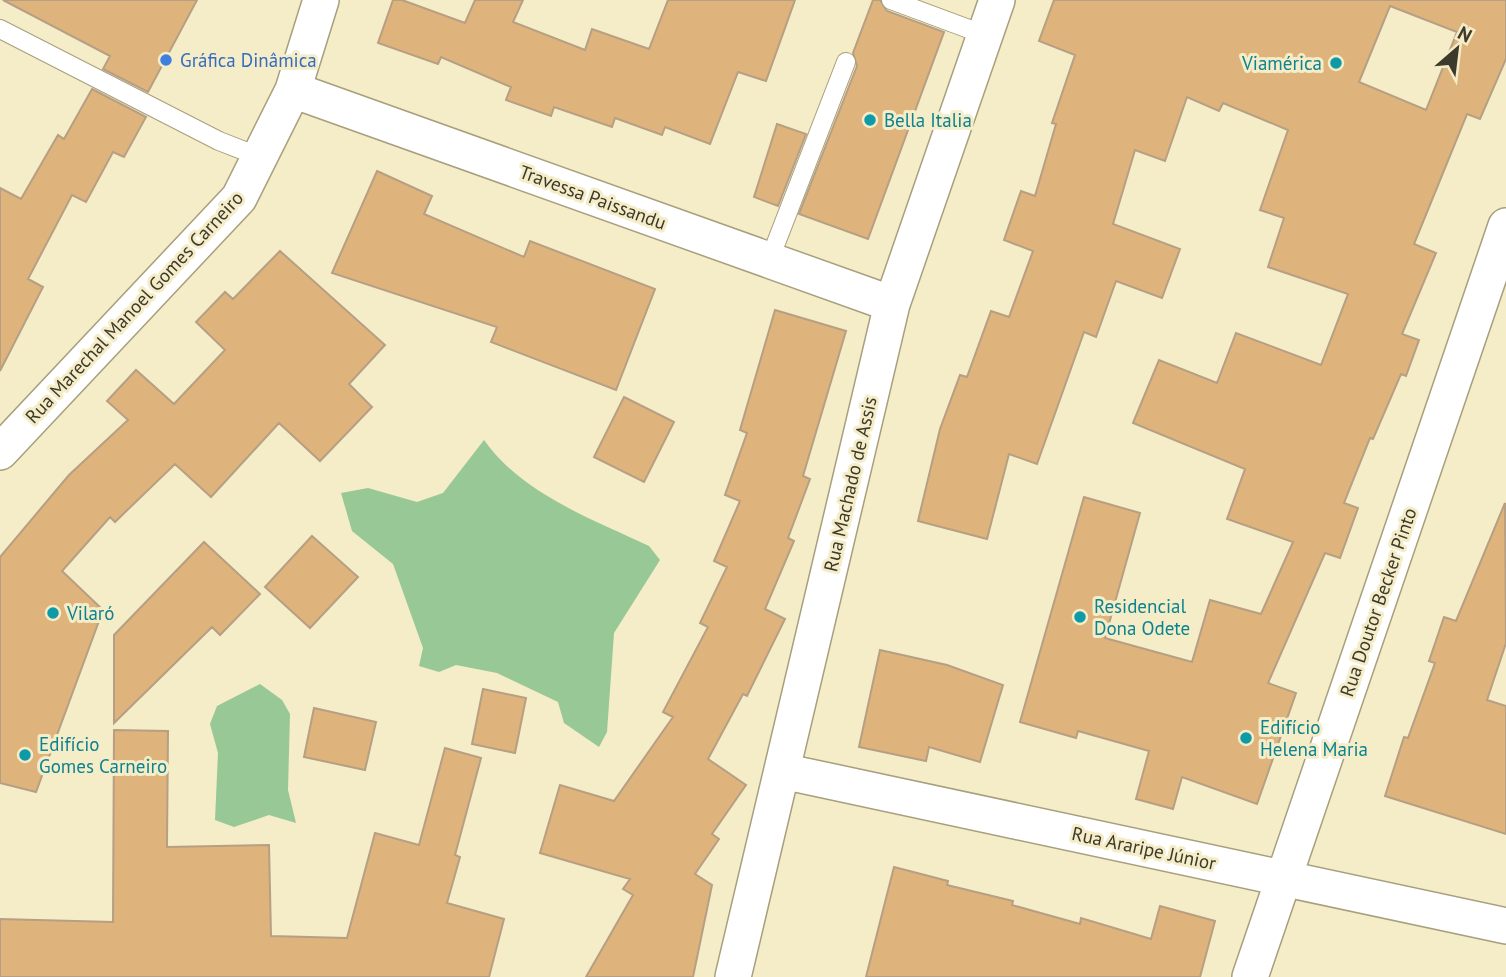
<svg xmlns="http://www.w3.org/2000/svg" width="1506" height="977" font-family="'PT Sans',sans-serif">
	<rect width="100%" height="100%" fill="#f5ecc8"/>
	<path fill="#97c896" d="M 484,440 C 522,494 592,519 649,546 L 660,560 L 614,633 L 607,732 L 599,747 L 564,723 L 558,702 L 497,673 L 456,665 L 439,672 L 419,666 L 423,648 L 393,564 L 352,531 L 341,493 L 368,488 L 417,502 L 443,493 Z
		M 260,684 L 282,700 L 290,714 L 288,790 L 296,823 L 269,815 L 234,827 L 215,820 L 218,753 L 210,724 L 217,706 Z"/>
	<path fill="#deb47c" stroke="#b69f83" stroke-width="2" fill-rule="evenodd" d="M 3,0 L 197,0 L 148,92 L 103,69 L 110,56 Z
		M 393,0 L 402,0 L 465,23 L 475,0 L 523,0 L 513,22 L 585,50 L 592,29 L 649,49 L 668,0 L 795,0 L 766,81 L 738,72 L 710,144 L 665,127 L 662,135 L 615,118 L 612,127 L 554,107 L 551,116 L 506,100 L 511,87 L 441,57 L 438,64 L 378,43 Z
		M 873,0 L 880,0 L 887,11 L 944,32 L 868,239 L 799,214 L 857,66 L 853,53 Z
		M 1054,0 L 1506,0 L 1506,59 L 1480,119 L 1467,114 L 1414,244 L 1436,253 L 1402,334 L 1419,340 L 1406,376 L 1401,374 L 1373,439 L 1370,438 L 1344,503 L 1358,508 L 1340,558 L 1325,553 L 1268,683 L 1296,693 L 1257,804 L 1182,777 L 1173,809 L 1136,799 L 1149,751 L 1078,731 L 1076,738 L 1020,722 L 1084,497 L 1140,513 L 1105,638 L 1192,662 L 1210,600 L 1261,614 L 1293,542 L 1227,519 L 1245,469 L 1133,423 L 1159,360 L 1217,383 L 1236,333 L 1321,365 L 1348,294 L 1268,267 L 1284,218 L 1260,210 L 1288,130 L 1223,103 L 1219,111 L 1187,97 L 1165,161 L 1135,150 L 1113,224 L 1180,249 L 1162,298 L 1116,281 L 1096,337 L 1084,332 L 1037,464 L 1009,454 L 987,539 L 918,521 L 940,429 L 960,375 L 967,377 L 991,311 L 1009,317 L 1033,251 L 1004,240 L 1021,191 L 1035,196 L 1056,124 L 1052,123 L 1075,55 L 1039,41 ZM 1390,6 L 1457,32 L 1426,110 L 1359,82 Z
		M 92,89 L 146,117 L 124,157 L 113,152 L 86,202 L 72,195 L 28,279 L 43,287 L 0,371 L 0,188 L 21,199 L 58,135 L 64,139 Z
		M 777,124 L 806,134 L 778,206 L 754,197 Z
		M 377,171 L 432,196 L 424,214 L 524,257 L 530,241 L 655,289 L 616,390 L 491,342 L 497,327 L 332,273 Z
		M 280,251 L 385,345 L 349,384 L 372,407 L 320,461 L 279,423 L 211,497 L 175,464 L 115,522 L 110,517 L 62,571 L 103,610 L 36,792 L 0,783 L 0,557 L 69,475 L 128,420 L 107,401 L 136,370 L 174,404 L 225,350 L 196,322 L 225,292 L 233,299 Z
		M 775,310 L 846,331 L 803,476 L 810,479 L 788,538 L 794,541 L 765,609 L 785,619 L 747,696 L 743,694 L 708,759 L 746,785 L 712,834 L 719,839 L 695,874 L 712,885 L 693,977 L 586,977 L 633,895 L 623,889 L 630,879 L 540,853 L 560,785 L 614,801 L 673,717 L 663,712 L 708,627 L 700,623 L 727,567 L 714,561 L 740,501 L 725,495 L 747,433 L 740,430 Z
		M 624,397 L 674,422 L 644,482 L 594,457 Z
		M 1505,503 L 1506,643 L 1487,700 L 1506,706 L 1506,834 L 1385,796 L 1404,737 L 1408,738 L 1435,663 L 1429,661 L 1444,617 L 1456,621 Z
		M 312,536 L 358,577 L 310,628 L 265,587 Z
		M 204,542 L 260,594 L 220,635 L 212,627 L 114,723 L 114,635 Z
		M 880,650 L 947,665 L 1003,685 L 980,762 L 929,747 L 926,761 L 859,747 Z
		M 483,689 L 526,698 L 515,753 L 472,744 Z
		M 314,708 L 376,722 L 365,770 L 304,757 Z
		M 114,730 L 168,731 L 167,847 L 269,845 L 271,936 L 347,938 L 375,833 L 419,845 L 445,748 L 481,758 L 455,855 L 460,857 L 447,903 L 504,919 L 489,977 L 0,977 L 0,919 L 113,922 Z
		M 894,867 L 948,881 L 947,885 L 1013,901 L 1012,905 L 1080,924 L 1081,918 L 1151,939 L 1160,906 L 1215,921 L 1200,977 L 866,977 Z"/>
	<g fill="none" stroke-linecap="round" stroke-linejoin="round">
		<g stroke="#a79f7d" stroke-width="20">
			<path id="lane" d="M 891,0 L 985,35
				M 0,29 L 219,141 L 260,157
				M 769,261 L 846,62"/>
		</g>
		<g stroke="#a79f7d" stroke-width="38">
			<path id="street" d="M 293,90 L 892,304
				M 0,452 L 239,198 L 293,90 L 321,0
				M 782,771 L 1506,926
				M 733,977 L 892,304 L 997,0
				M 1250,977 L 1506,226"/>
		</g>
		<use href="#lane" stroke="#fff" stroke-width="18"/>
		<use href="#street" stroke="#fff" stroke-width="35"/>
	</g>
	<circle fill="#3f7fe0" stroke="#f5ecc8" stroke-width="2.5" cx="166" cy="60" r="7"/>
	<g fill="#0f9aa8" stroke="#f5ecc8" stroke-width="2.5">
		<circle cx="1336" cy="63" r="7"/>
		<circle cx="870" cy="120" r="7"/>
		<circle cx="53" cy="613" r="7"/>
		<circle cx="1080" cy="617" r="7"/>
		<circle cx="1246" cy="738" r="7"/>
		<circle cx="25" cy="755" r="7"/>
	</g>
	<g text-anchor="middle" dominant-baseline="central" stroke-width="6" stroke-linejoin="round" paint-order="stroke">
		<g font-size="19" fill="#366cbe" stroke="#f5ecc8" text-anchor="start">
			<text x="180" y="60">Gráfica Dinâmica</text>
		</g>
		<g font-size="19" fill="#0d838f" stroke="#f5ecc8" text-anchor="start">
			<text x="1322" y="63" text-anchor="end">Viamérica</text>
			<text x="884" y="120">Bella Italia</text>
			<text x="1094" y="606">Residencial<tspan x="1094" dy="22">Dona Odete</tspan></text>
			<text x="67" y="613">Vilaró</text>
			<text x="1260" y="727">Edifício<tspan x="1260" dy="22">Helena Maria</tspan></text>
			<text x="39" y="744">Edifício<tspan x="39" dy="22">Gomes Carneiro</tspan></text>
		</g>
		<g font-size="19" fill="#3d3a2c" stroke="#f5ecc8">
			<text transform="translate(593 197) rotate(20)">Travessa Paissandu</text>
			<text transform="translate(134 307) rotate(-47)">Rua Marechal Manoel Gomes Carneiro</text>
			<text transform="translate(850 484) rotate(-77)">Rua Machado de Assis</text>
			<text transform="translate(1378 602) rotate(-71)">Rua Doutor Becker Pinto</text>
			<text transform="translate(1144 848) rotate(12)">Rua Araripe Júnior</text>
		</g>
	</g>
	<g transform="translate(1457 49) rotate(28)" stroke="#f5ecc8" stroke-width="5" paint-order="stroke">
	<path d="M0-5L12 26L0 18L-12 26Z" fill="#3d3a2c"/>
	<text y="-10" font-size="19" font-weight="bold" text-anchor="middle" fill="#3d3a2c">N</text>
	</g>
</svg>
